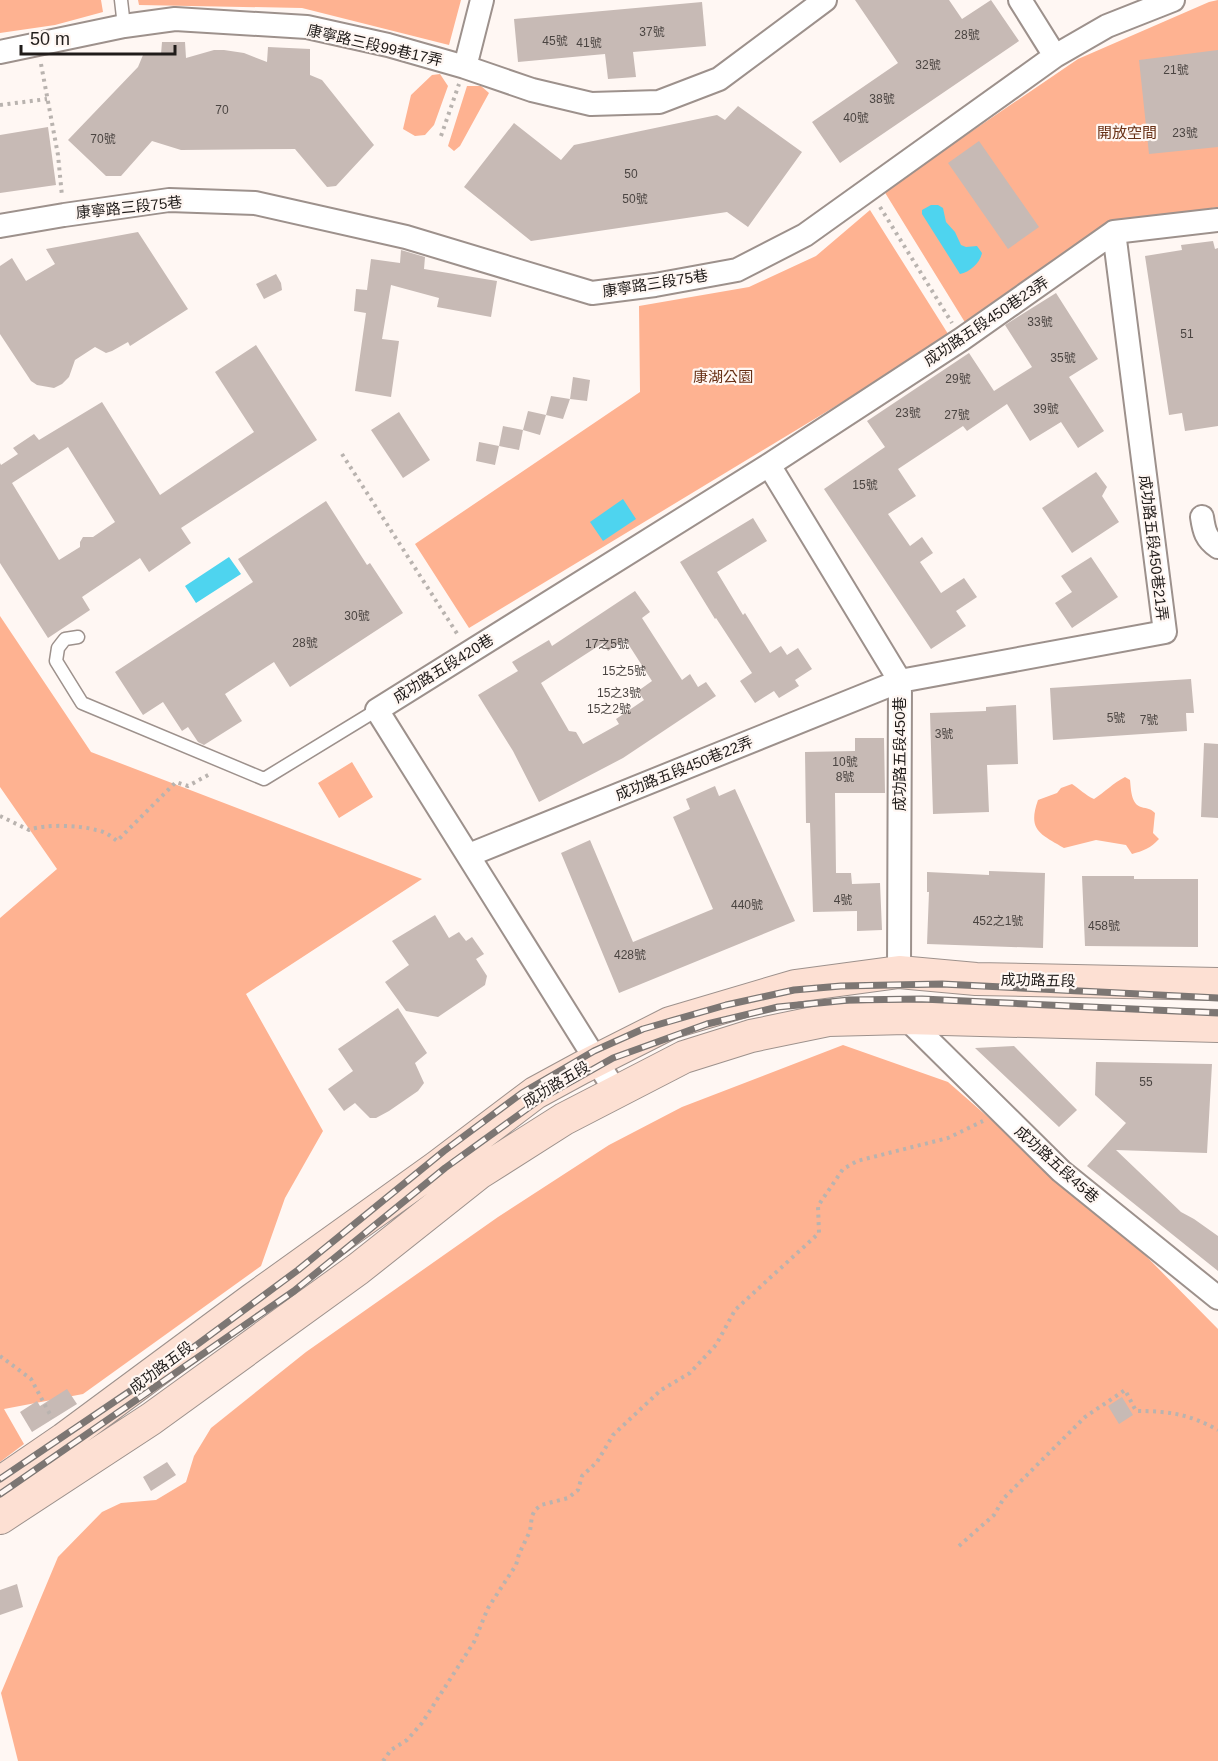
<svg xmlns="http://www.w3.org/2000/svg" width="1218" height="1761" font-family="Arial,'Noto Sans TC',sans-serif">
	<rect width="100%" height="100%" fill="#fff7f3"/>
	<path fill="#feb291" d="M 0,0 L 101,0 L 103,12 L 55,25 L 0,33 Z
		M 138,0 L 461,0 L 449,45 L 302,8 L 139,5 Z
		M 1218,0 L 1218,207 L 1104,225 L 966,324 L 884,191 L 1078,59 L 1209,2 Z
		M 440,74 L 448,86 L 434,125 L 425,135 L 415,136 L 403,129 L 411,95 L 432,75 Z
		M 467,86 L 481,86 L 489,93 L 460,146 L 454,151 L 448,146 Z
		M 870,210 L 950,337 L 469,628 L 415,544 L 640,392 L 639,306 L 749,287 L 816,256 Z
		M 0,616 L 91,752 L 422,879 L 246,994 L 323,1131 L 285,1198 L 261,1266 L 83,1394 L 4,1409 L 24,1444 L 0,1462 L 0,918 L 57,869 L 0,787 Z
		M 352,762 L 373,797 L 339,818 L 318,783 Z
		M 1125,777 L 1130,780 C 1131,789 1131,804 1141,807 C 1148,809 1150,808 1155,813 L 1153,833 L 1159,839 C 1151,848 1143,851 1132,854 L 1126,845 L 1096,840 L 1064,848 C 1041,834 1027,831 1038,800 L 1057,793 L 1061,788 L 1072,784 C 1080,789 1085,795 1094,799 C 1105,792 1113,783 1125,777 Z
		M 843,1045 L 948,1082 L 1142,1252 L 1218,1329 L 1218,1761 L 18,1761 L 1,1693 L 58,1557 L 102,1512 L 121,1503 L 156,1500 L 186,1482 L 194,1456 L 211,1428 L 306,1352 L 498,1217 L 609,1145 L 682,1107 Z"/>
	<path fill="#4ed4ef" d="M 931,205 L 938,205 L 943,208 L 946,222 L 955,232 L 961,245 L 966,247 L 977,246 L 982,253 C 980,263 970,272 960,274 L 922,214 L 922,210 Z
		M 623,499 L 636,519 L 603,541 L 590,522 Z
		M 229,557 L 241,574 L 196,603 L 185,586 Z"/>
	<path fill="#c7bab5" fill-rule="evenodd" d="M 855,0 L 949,0 L 962,19 L 991,0 L 1019,41 L 840,163 L 812,122 L 898,63 Z
		M 702,2 L 706,46 L 633,52 L 636,77 L 608,79 L 605,54 L 518,62 L 514,19 Z
		M 162,42 L 185,42 L 186,58 L 214,50 L 224,50 L 244,53 L 267,62 L 268,47 L 310,49 L 310,75 L 322,80 L 374,145 L 336,186 L 327,187 L 295,149 L 181,150 L 152,141 L 121,176 L 106,176 L 68,140 L 138,67 L 143,55 L 161,54 Z
		M 1218,50 L 1218,147 L 1149,154 L 1139,60 Z
		M 738,106 L 802,152 L 748,227 L 727,212 L 531,241 L 464,187 L 514,123 L 561,160 L 574,145 L 717,115 L 725,120 Z
		M 48,127 L 56,185 L 0,193 L 0,135 Z
		M 979,141 L 1039,227 L 1008,249 L 948,163 Z
		M 138,232 L 188,309 L 130,346 L 128,342 L 112,351 L 106,353 L 95,347 L 75,360 L 69,377 L 62,384 L 54,388 L 37,385 L 31,381 L 0,334 L 0,266 L 12,258 L 26,281 L 55,264 L 46,249 Z
		M 1213,241 L 1215,249 L 1218,248 L 1218,426 L 1185,431 L 1182,413 L 1169,415 L 1145,256 L 1182,250 L 1181,245 Z
		M 401,250 L 425,257 L 424,269 L 497,281 L 491,317 L 437,307 L 439,298 L 391,285 L 382,339 L 399,341 L 391,397 L 355,391 L 366,313 L 354,311 L 356,289 L 367,290 L 371,259 L 400,263 Z
		M 276,274 L 281,283 L 282,290 L 264,299 L 256,284 Z
		M 1056,293 L 1098,359 L 1069,377 L 1104,431 L 1078,448 L 1061,422 L 1030,441 L 1007,404 L 967,431 L 963,426 L 898,469 L 916,496 L 888,514 L 910,546 L 922,537 L 933,553 L 920,562 L 941,593 L 964,578 L 977,597 L 956,611 L 966,626 L 931,649 L 824,489 L 885,447 L 867,421 L 969,353 L 994,391 L 1032,367 L 1005,325 Z
		M 256,345 L 317,440 L 181,528 L 191,543 L 149,572 L 140,558 L 82,597 L 90,610 L 48,638 L 0,563 L 0,463 L 1,465 L 18,454 L 13,448 L 34,434 L 39,440 L 102,402 L 160,495 L 254,432 L 215,372 ZM 68,447 L 115,522 L 93,537 L 83,537 L 80,542 L 80,547 L 59,560 L 12,483 Z
		M 573,377 L 590,380 L 587,401 L 570,399 Z
		M 551,396 L 570,399 L 563,419 L 546,415 Z
		M 528,411 L 546,415 L 540,435 L 523,430 Z
		M 399,412 L 430,460 L 403,478 L 371,430 Z
		M 503,426 L 523,430 L 519,450 L 499,446 Z
		M 479,442 L 499,446 L 495,465 L 476,461 Z
		M 1096,472 L 1107,487 L 1102,496 L 1119,522 L 1072,553 L 1042,508 Z
		M 326,501 L 367,565 L 370,563 L 403,613 L 290,687 L 274,662 L 225,694 L 242,721 L 204,745 L 198,742 L 188,727 L 182,731 L 163,702 L 143,715 L 115,672 L 253,582 L 238,559 Z
		M 753,518 L 767,541 L 717,572 L 743,615 L 745,613 L 770,653 L 781,646 L 787,655 L 798,648 L 812,669 L 795,680 L 799,686 L 779,698 L 774,691 L 755,703 L 740,681 L 752,673 L 716,618 L 715,619 L 680,562 Z
		M 1091,557 L 1118,597 L 1072,628 L 1055,603 L 1072,592 L 1061,576 Z
		M 635,591 L 650,612 L 642,618 L 682,680 L 690,674 L 698,687 L 706,682 L 716,696 L 623,758 L 539,802 L 513,751 L 478,695 L 518,671 L 512,662 L 549,640 L 552,646 ZM 625,639 L 652,681 L 638,691 L 644,700 L 616,719 L 619,724 L 583,744 L 576,732 L 569,731 L 541,683 L 603,643 L 608,651 Z
		M 1191,679 L 1194,713 L 1186,713 L 1187,731 L 1053,740 L 1050,688 Z
		M 1016,705 L 1018,764 L 987,765 L 989,812 L 933,814 L 930,713 L 986,711 L 986,707 Z
		M 855,738 L 884,738 L 885,793 L 835,793 L 836,873 L 851,873 L 852,884 L 880,883 L 882,930 L 857,931 L 857,911 L 813,912 L 810,823 L 806,823 L 805,752 L 855,751 Z
		M 1204,743 L 1218,744 L 1218,818 L 1201,817 Z
		M 715,786 L 719,796 L 735,789 L 795,921 L 619,993 L 561,853 L 590,840 L 633,942 L 713,909 L 673,817 L 690,809 L 686,799 Z
		M 989,871 L 1045,873 L 1043,948 L 927,944 L 929,892 L 927,892 L 927,872 L 989,875 Z
		M 1082,876 L 1134,876 L 1134,879 L 1198,879 L 1198,947 L 1085,946 Z
		M 435,915 L 449,938 L 459,932 L 466,941 L 472,937 L 484,954 L 476,959 L 487,976 L 485,985 L 438,1017 L 406,1011 L 385,982 L 409,965 L 392,941 Z
		M 398,1008 L 427,1053 L 415,1063 L 424,1083 L 418,1091 L 389,1111 L 376,1118 L 370,1118 L 355,1103 L 344,1111 L 328,1089 L 353,1071 L 338,1049 Z
		M 1014,1046 L 1077,1110 L 1059,1127 L 975,1048 Z
		M 1096,1062 L 1212,1064 L 1207,1153 L 1116,1150 L 1181,1212 L 1194,1219 L 1218,1236 L 1218,1271 L 1087,1166 L 1126,1123 L 1095,1095 Z
		M 67,1389 L 77,1404 L 32,1432 L 20,1412 L 37,1401 L 40,1406 Z
		M 1122,1397 L 1133,1415 L 1119,1424 L 1108,1406 Z
		M 167,1462 L 176,1475 L 151,1491 L 143,1477 Z
		M 17,1584 L 23,1607 L 0,1615 L 0,1590 Z"/>
	<g fill="none" stroke-linecap="round" stroke-linejoin="round">
		<g stroke="#9d918c" stroke-width="15">
			<path id="service" d="M 121,0 L 124,26
				M 78,637 L 65,639 L 58,648 L 56,661 L 82,703 L 264,779 L 377,710"/>
		</g>
		<g stroke="#9d918c" stroke-width="26">
			<path id="minor" d="M 1020,0 L 1055,56
				M 0,52 L 124,26 L 175,19 L 307,27 L 388,45 L 465,67 L 532,90 L 591,104 L 659,102 L 719,79 L 825,0
				M 465,67 L 482,0
				M 0,226 L 64,215 L 169,200 L 255,203 L 406,237 L 592,293 L 655,285 L 737,270 L 805,235 L 1055,56 L 1107,26 L 1173,0
				M 769,465 L 900,681 L 899,972
				M 1202,517 C 1204,531 1206,539 1218,547
				M 469,855 L 900,681 L 1165,632 L 1114,232
				M 906,1018 L 1061,1171 L 1218,1298
				M 616,1092 L 377,710 L 769,465 L 962,339 L 1114,232 L 1218,220"/>
		</g>
		<g stroke="#9d918c" stroke-width="34">
			<path id="secondary" d="M 0,1483 L 64,1439 L 253,1299 L 437,1167 L 535,1093 L 581,1068 L 670,1023 L 795,986 L 899,972 L 976,979 L 1218,984
				M 0,1518 L 151,1419 L 358,1269 L 479,1173 L 564,1119 L 684,1057 L 751,1036 L 828,1020 L 906,1018 L 1218,1026"/>
		</g>
		<path stroke="#b9b3af" stroke-width="4" stroke-dasharray="3 4.5" stroke-linecap="butt" d="M 41,64 L 58,155 L 62,196
			M 0,105 L 47,99
			M 441,136 L 459,84
			M 880,207 L 952,323
			M 342,454 L 458,635
			M 0,816 L 29,830 C 44,824 79,825 96,830 C 104,831 111,836 117,841 L 176,782 L 188,786 L 210,774
			M 0,1356 L 31,1379 L 52,1418
			M 959,1546 L 994,1515 L 1004,1498 L 1085,1417 L 1125,1390 L 1136,1411 C 1169,1411 1189,1414 1218,1430
			M 383,1761 L 391,1750 L 407,1740 L 422,1723 L 474,1642 L 488,1608 L 516,1565 L 519,1554 L 530,1531 L 532,1516 L 535,1510 L 541,1505 L 568,1498 L 578,1490 L 582,1476 L 597,1462 L 613,1435 L 661,1390 L 690,1373 L 716,1345 L 735,1310 L 819,1233 L 818,1206 L 843,1169 L 857,1161 L 948,1138 L 983,1121"/>
		<use href="#service" stroke="#fff" stroke-width="12"/>
		<use href="#minor" stroke="#fff" stroke-width="22"/>
		<use href="#secondary" stroke="#fde0d3" stroke-width="32"/>
		<g stroke="#7c7673" stroke-width="7">
			<path id="rail" d="M 0,1479 L 179,1358 L 298,1270 L 444,1151 L 522,1093 L 594,1051 L 643,1029 L 726,1005 L 794,990 L 841,986 L 942,984 L 1218,998
				M 0,1494 L 294,1291 L 445,1168 L 542,1098 L 613,1058 L 707,1024 L 778,1007 L 849,1000 L 922,999 L 1218,1013"/>
		</g>
		<use href="#rail" stroke="#fff7f3" stroke-width="4.5" stroke-dasharray="14" stroke-linecap="butt"/>
	</g>
	<g text-anchor="middle" dominant-baseline="central" stroke-width="4.5" stroke-linejoin="round" paint-order="stroke">
		<g font-size="12" fill="#4a4441">
			<text x="652" y="32">37號</text>
			<text x="967" y="35">28號</text>
			<text x="555" y="41">45號</text>
			<text x="589" y="43">41號</text>
			<text x="928" y="65">32號</text>
			<text x="1176" y="70">21號</text>
			<text x="882" y="99">38號</text>
			<text x="222" y="110">70</text>
			<text x="856" y="118">40號</text>
			<text x="1185" y="133">23號</text>
			<text x="103" y="139">70號</text>
			<text x="631" y="174">50</text>
			<text x="635" y="199">50號</text>
			<text x="1040" y="322">33號</text>
			<text x="1187" y="334">51</text>
			<text x="1063" y="358">35號</text>
			<text x="958" y="379">29號</text>
			<text x="1046" y="409">39號</text>
			<text x="908" y="413">23號</text>
			<text x="957" y="415">27號</text>
			<text x="865" y="485">15號</text>
			<text x="357" y="616">30號</text>
			<text x="305" y="643">28號</text>
			<text x="607" y="644">17之5號</text>
			<text x="624" y="671">15之5號</text>
			<text x="619" y="693">15之3號</text>
			<text x="609" y="709">15之2號</text>
			<text x="1116" y="718">5號</text>
			<text x="1149" y="720">7號</text>
			<text x="944" y="734">3號</text>
			<text x="845" y="762">10號</text>
			<text x="845" y="777">8號</text>
			<text x="843" y="900">4號</text>
			<text x="747" y="905">440號</text>
			<text x="998" y="921">452之1號</text>
			<text x="1104" y="926">458號</text>
			<text x="630" y="955">428號</text>
			<text x="1146" y="1082">55</text>
		</g>
		<g font-size="15" fill="#201c1a" stroke="#fff7f3">
			<text transform="translate(375 45) rotate(13)">康寧路三段99巷17弄</text>
			<text transform="translate(129 207) rotate(-6)">康寧路三段75巷</text>
			<text transform="translate(655 283) rotate(-9)">康寧路三段75巷</text>
			<text transform="translate(986 321) rotate(-34)">成功路五段450巷23弄</text>
			<text transform="translate(1154 548) rotate(83)">成功路五段450巷21弄</text>
			<text transform="translate(443 668) rotate(-32)">成功路五段420巷</text>
			<text transform="translate(899 754) rotate(-90)">成功路五段450巷</text>
			<text transform="translate(684 768) rotate(-22)">成功路五段450巷22弄</text>
			<text transform="translate(1038 980) rotate(1)">成功路五段</text>
			<text transform="translate(556 1084) rotate(-31)">成功路五段</text>
			<text transform="translate(1057 1164) rotate(42)">成功路五段45巷</text>
			<text transform="translate(161 1367) rotate(-37)">成功路五段</text>
		</g>
		<g font-size="15" fill="#672f14" stroke="#fff7f3">
			<text x="1127" y="132">開放空間</text>
			<text x="723" y="376">康湖公園</text>
		</g>
	</g>
	<path d="M21 45v9h154v-9" fill="none" stroke="#201c1a" stroke-width="3"/>
	<text x="30" y="45" font-size="18" fill="#201c1a" stroke="#fff7f3" stroke-width="4.5" paint-order="stroke">50 m</text>
</svg>
